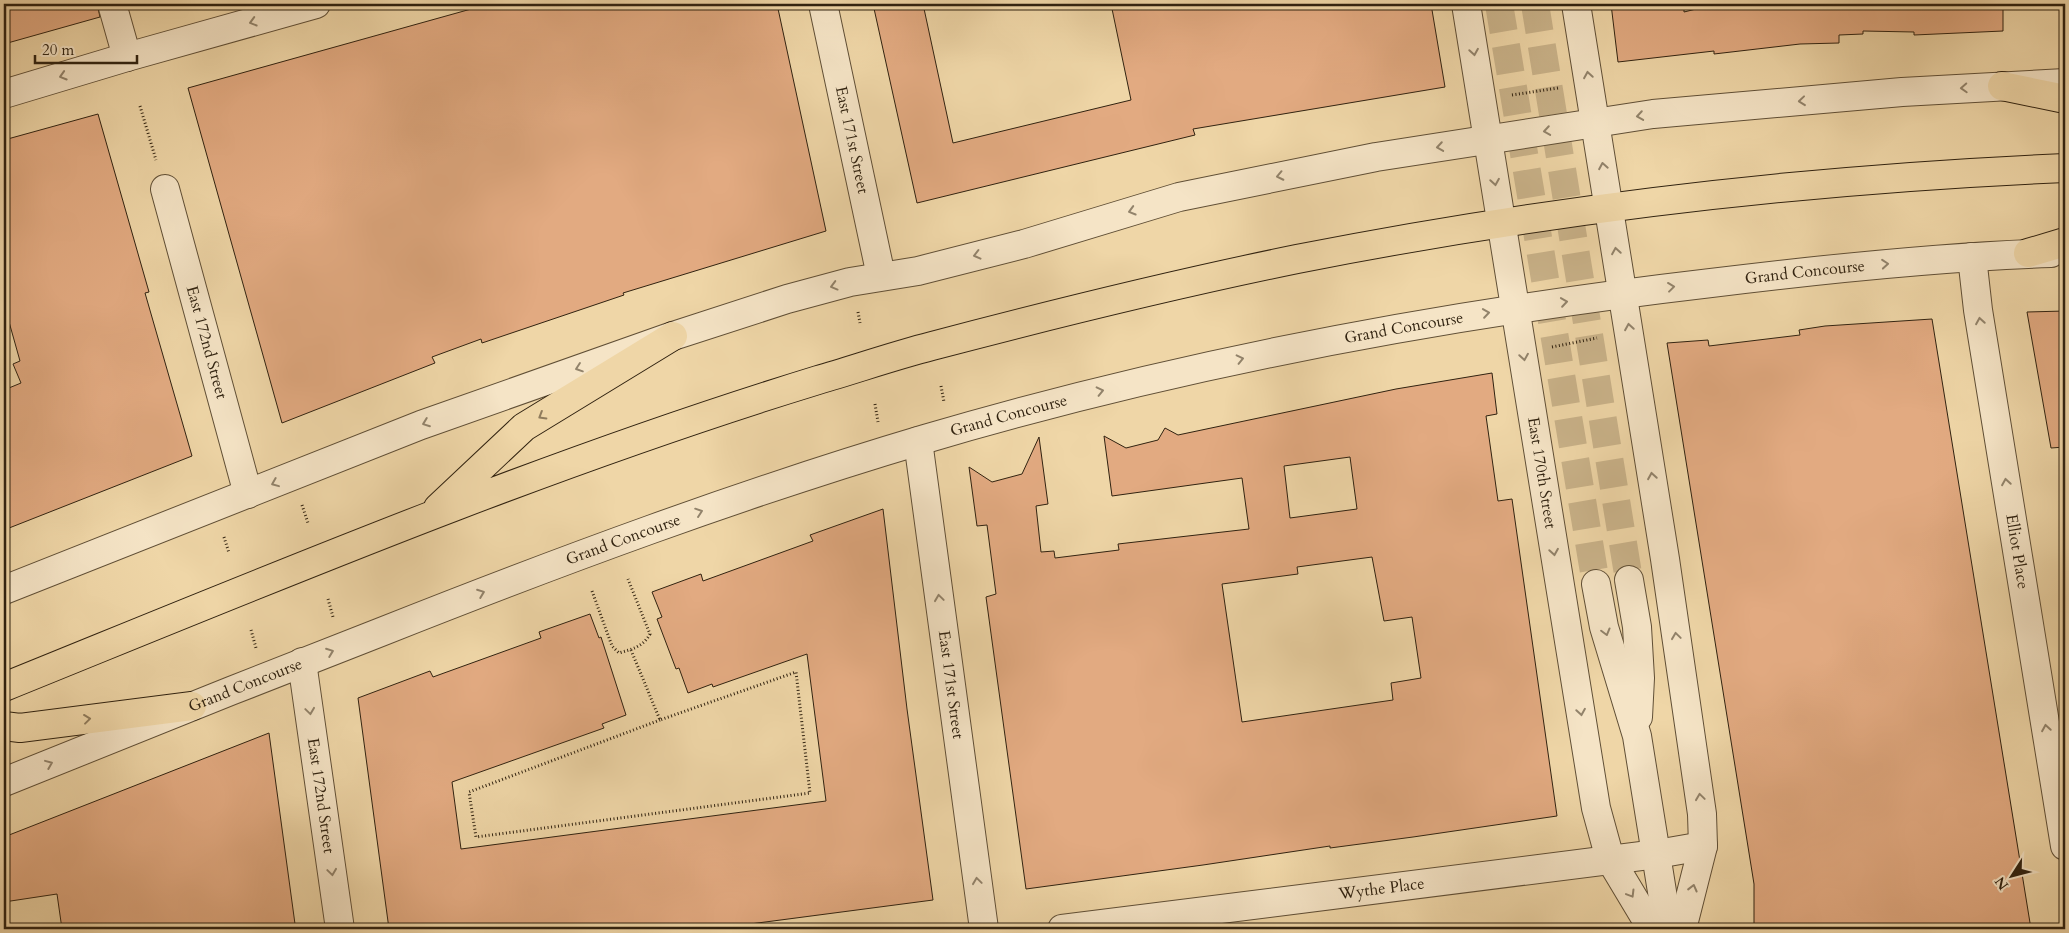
<svg xmlns="http://www.w3.org/2000/svg" width="2069" height="933" font-family="Cardo,serif">
	<rect width="100%" height="100%" fill="#efd6a7"/>
	<filter id="stains"><feTurbulence type="fractalNoise" baseFrequency=".004" numOctaves="4"/><feColorMatrix values="0 0 0 0 .2 0 0 0 0 .09 0 0 0 0 .02 0 0 0 .5 -.17"/></filter>
	<radialGradient id="worn" r=".72"><stop offset=".6" stop-color="#630" stop-opacity="0"/><stop offset="1" stop-color="#630" stop-opacity=".3"/></radialGradient>
	<path fill="#e2aa81" stroke="#302210" fill-rule="evenodd" d="M 4,4 L 97,4 L 100,17 L 4,44 Z
		M 489,4 L 777,4 L 826,231 L 623,293 L 624,295 L 482,343 L 481,339 L 432,357 L 435,363 L 282,423 L 188,88 Z
		M 873,4 L 923,4 L 953,143 L 1131,100 L 1111,4 L 1431,4 L 1445,87 L 1193,129 L 1195,135 L 917,203 Z
		M 1611,4 L 1675,4 L 1676,9 L 1684,8 L 1684,12 L 1716,4 L 2003,4 L 2003,31 L 1914,35 L 1914,32 L 1863,31 L 1863,34 L 1839,35 L 1839,43 L 1800,44 L 1714,54 L 1714,51 L 1618,62 Z
		M 98,114 L 149,292 L 145,293 L 192,456 L 4,530 L 4,390 L 21,383 L 13,364 L 20,361 L 4,304 L 4,140 Z
		M 2065,311 L 2065,447 L 2051,448 L 2027,312 Z
		M 1932,319 L 2031,929 L 1754,929 L 1754,884 L 1667,343 L 1708,340 L 1709,346 L 1800,335 L 1799,330 L 1825,326 Z
		M 1492,373 L 1497,414 L 1486,416 L 1498,501 L 1512,499 L 1557,816 L 1413,837 L 1330,848 L 1330,846 L 1203,865 L 1026,889 L 986,597 L 996,594 L 987,525 L 977,526 L 969,467 L 992,482 L 1022,474 L 1039,437 L 1048,504 L 1036,506 L 1041,552 L 1054,551 L 1055,558 L 1119,550 L 1118,544 L 1249,529 L 1242,478 L 1112,496 L 1104,436 L 1126,448 L 1158,440 L 1165,428 L 1178,435 L 1396,389 ZM 1350,457 L 1357,509 L 1290,518 L 1284,466 ZM 1372,557 L 1384,621 L 1412,617 L 1421,678 L 1391,683 L 1393,700 L 1242,722 L 1222,584 L 1298,574 L 1297,567 Z
		M 883,509 L 907,709 L 933,900 L 712,929 L 389,929 L 358,698 L 430,671 L 433,677 L 541,638 L 539,632 L 590,614 L 599,638 L 601,637 L 626,715 L 602,724 L 604,728 L 452,782 L 461,849 L 826,801 L 807,654 L 713,687 L 712,684 L 688,693 L 679,668 L 676,669 L 657,619 L 662,617 L 652,592 L 701,574 L 703,581 L 813,541 L 810,535 Z
		M 269,733 L 295,924 L 284,926 L 285,929 L 62,929 L 57,894 L 4,902 L 4,837 Z"/>
	<g fill="none" stroke-linecap="round" stroke-linejoin="round">
		<path stroke="#c9b289" stroke-width="28" stroke-dasharray="28 14" stroke-linecap="butt" d="M 1499,4 L 1596,584
			M 1535,4 L 1629,580"/>
		<g stroke="#604f36" stroke-width="30">
			<g id="minor">
				<path d="M 112,4 L 127,57"/>
				<path id="s1" d="M 823,4 L 881,276"/>
				<path id="s2" d="M 1466,4 L 1596,808 L 1610,859 L 1652,929"/>
				<path d="M 1576,4 L 1665,559 L 1702,814 L 1703,846 L 1682,929"/>
				<path d="M 4,94 L 127,57 L 316,4"/>
				<path id="s3" d="M 165,189 L 248,494"/>
				<path id="s4" d="M 1972,257 L 1978,310 L 2065,846"/>
				<path id="s5" d="M 918,441 L 984,929"/>
				<path d="M 1629,580 L 1637,627 L 1640,678 L 1638,717"/>
				<path d="M 1596,584 L 1604,627 L 1637,736 L 1668,929"/>
				<path d="M 4,590 L 421,425 L 673,336 L 787,299 L 850,282 L 918,271 L 1024,244 L 1179,197 L 1376,157 L 1653,114 L 1902,92 L 2065,83"/>
				<path id="s6" d="M 302,662 L 340,929"/>
				<path id="s7" d="M 4,782 C 129,731 255,681 381,632 C 560,561 740,494 925,439 C 1182,363 1445,314 1711,283 C 1824,269 1937,257 2051,253"/>
				<path id="s8" d="M 1062,929 L 1657,854 L 1703,846"/>
			</g>
		</g>
		<g stroke="#302210" stroke-width="30">
			<path id="major" d="M 2002,86 L 2065,99
				M 2028,253 L 2065,242
				M 438,508 L 524,427 L 673,336
				M 4,687 C 273,578 541,465 818,380 C 856,369 893,356 932,346 C 1053,314 1175,284 1297,259 C 1550,209 1808,179 2065,168
				M 4,726 L 20,728 L 192,706"/>
		</g>
		<path stroke="#302210" stroke-width="3" stroke-dasharray="1 2.5" stroke-linecap="butt" d="M 1512,95 L 1558,88
			M 140,106 L 156,160
			M 858,312 L 860,323
			M 1552,347 L 1597,338
			M 941,386 L 944,402
			M 875,404 L 878,422
			M 302,505 L 308,523
			M 224,537 L 229,553
			M 592,591 L 612,646 L 619,653 C 632,649 643,647 650,634 L 628,579
			M 328,599 L 333,617
			M 251,630 L 256,648
			M 631,650 L 660,720 L 796,672 L 810,793 L 476,837 L 469,792 L 660,720"/>
		<use href="#minor" stroke="#f5e4c6" stroke-width="28"/>
		<use href="#major" stroke="#efd6a7" stroke-width="28"/>
	</g>
	<defs><path id="oneway-chevron" d="M-2-3.5L2.5 0L-2 3.5" fill="none" stroke-width="1.6" stroke-linecap="round" stroke-linejoin="round" transform="scale(1.25)"/></defs>
	<g stroke="#92836b">
		<use href="#oneway-chevron" transform="translate(253 22) rotate(164)"/>
		<use href="#oneway-chevron" transform="translate(1474 52) rotate(81)"/>
		<use href="#oneway-chevron" transform="translate(1588 75) rotate(-99)"/>
		<use href="#oneway-chevron" transform="translate(63 76) rotate(163)"/>
		<use href="#oneway-chevron" transform="translate(1964 88) rotate(177)"/>
		<use href="#oneway-chevron" transform="translate(1802 101) rotate(174)"/>
		<use href="#oneway-chevron" transform="translate(1640 116) rotate(171)"/>
		<use href="#oneway-chevron" transform="translate(1547 131) rotate(171)"/>
		<use href="#oneway-chevron" transform="translate(1440 147) rotate(171)"/>
		<use href="#oneway-chevron" transform="translate(1603 166) rotate(-100)"/>
		<use href="#oneway-chevron" transform="translate(1280 176) rotate(168)"/>
		<use href="#oneway-chevron" transform="translate(1495 182) rotate(81)"/>
		<use href="#oneway-chevron" transform="translate(1132 211) rotate(164)"/>
		<use href="#oneway-chevron" transform="translate(1616 251) rotate(-99)"/>
		<use href="#oneway-chevron" transform="translate(977 255) rotate(166)"/>
		<use href="#oneway-chevron" transform="translate(1885 264) rotate(-5)"/>
		<use href="#oneway-chevron" transform="translate(834 286) rotate(165)"/>
		<use href="#oneway-chevron" transform="translate(1671 287) rotate(-7)"/>
		<use href="#oneway-chevron" transform="translate(1564 302) rotate(-8)"/>
		<use href="#oneway-chevron" transform="translate(1486 313) rotate(-8)"/>
		<use href="#oneway-chevron" transform="translate(1980 321) rotate(-99)"/>
		<use href="#oneway-chevron" transform="translate(1629 327) rotate(-99)"/>
		<use href="#oneway-chevron" transform="translate(1524 357) rotate(81)"/>
		<use href="#oneway-chevron" transform="translate(1240 359) rotate(-13)"/>
		<use href="#oneway-chevron" transform="translate(579 368) rotate(161)"/>
		<use href="#oneway-chevron" transform="translate(1100 391) rotate(-13)"/>
		<use href="#oneway-chevron" transform="translate(426 423) rotate(159)"/>
		<use href="#oneway-chevron" transform="translate(1652 476) rotate(-99)"/>
		<use href="#oneway-chevron" transform="translate(2006 482) rotate(-99)"/>
		<use href="#oneway-chevron" transform="translate(275 483) rotate(158)"/>
		<use href="#oneway-chevron" transform="translate(699 512) rotate(-19)"/>
		<use href="#oneway-chevron" transform="translate(1554 552) rotate(81)"/>
		<use href="#oneway-chevron" transform="translate(481 593) rotate(-21)"/>
		<use href="#oneway-chevron" transform="translate(939 598) rotate(-98)"/>
		<use href="#oneway-chevron" transform="translate(1606 632) rotate(75)"/>
		<use href="#oneway-chevron" transform="translate(1676 636) rotate(-98)"/>
		<use href="#oneway-chevron" transform="translate(330 652) rotate(-21)"/>
		<use href="#oneway-chevron" transform="translate(310 711) rotate(82)"/>
		<use href="#oneway-chevron" transform="translate(1581 712) rotate(81)"/>
		<use href="#oneway-chevron" transform="translate(2046 728) rotate(-99)"/>
		<use href="#oneway-chevron" transform="translate(49 764) rotate(-22)"/>
		<use href="#oneway-chevron" transform="translate(1700 797) rotate(-98)"/>
		<use href="#oneway-chevron" transform="translate(332 872) rotate(82)"/>
		<use href="#oneway-chevron" transform="translate(977 881) rotate(-98)"/>
		<use href="#oneway-chevron" transform="translate(1693 888) rotate(-76)"/>
		<use href="#oneway-chevron" transform="translate(1631 894) rotate(59)"/>
	</g>
	<g stroke="#907c5c">
		<use href="#oneway-chevron" transform="translate(542 416) rotate(149)"/>
		<use href="#oneway-chevron" transform="translate(87 719) rotate(-7)"/>
	</g>
	<g text-anchor="middle" dominant-baseline="central" stroke-width="4" stroke-linejoin="round" paint-order="stroke">
		<g font-size="16" fill="#302210" stroke="#f5e4c6">
			<text stroke="none"><textPath href="#s1" startOffset="139">East 171st Street</textPath></text>
			<text stroke="none"><textPath href="#s7" startOffset="1880">Grand Concourse</textPath></text>
			<text stroke="none"><textPath href="#s7" startOffset="1475">Grand Concourse</textPath></text>
			<text stroke="none"><textPath href="#s3" startOffset="159">East 172nd Street</textPath></text>
			<text stroke="none"><textPath href="#s7" startOffset="1070">Grand Concourse</textPath></text>
			<text stroke="none"><textPath href="#s2" startOffset="475">East 170th Street</textPath></text>
			<text stroke="none"><textPath href="#s7" startOffset="665">Grand Concourse</textPath></text>
			<text stroke="none"><textPath href="#s4" startOffset="298">Elliot Place</textPath></text>
			<text stroke="none"><textPath href="#s7" startOffset="260">Grand Concourse</textPath></text>
			<text stroke="none"><textPath href="#s5" startOffset="246">East 171st Street</textPath></text>
			<text stroke="none"><textPath href="#s6" startOffset="135">East 172nd Street</textPath></text>
			<text stroke="none"><textPath href="#s8" startOffset="322">Wythe Place</textPath></text>
		</g>
	</g>
	<rect width="2069" height="933" fill="none" stroke="#efd6a7" stroke-width="20"/>
	<rect x="5" y="5" width="2059" height="923" fill="none" stroke="#302210" stroke-width="2.5"/>
	<rect x="10" y="10" width="2049" height="913" fill="none" stroke="#302210"/>
	<g transform="translate(2012 876) rotate(234)" stroke="#f5e4c6" stroke-width="4" paint-order="stroke">
	<path d="M0-4L9 19L0 12L-9 19Z" fill="#302210"/>
	<text y="-8" font-size="14" font-weight="bold" text-anchor="middle" fill="#302210">N</text>
	</g>
	<path d="M35 55v8h102v-8" fill="none" stroke="#302210" stroke-width="2.5"/>
	<text x="42" y="55" font-size="15" fill="#302210" stroke="#f5e4c6" stroke-width="4" paint-order="stroke">20 m</text>
	<rect width="100%" height="100%" filter="url(#stains)"/>
	<rect width="100%" height="100%" fill="url(#worn)"/>
</svg>
